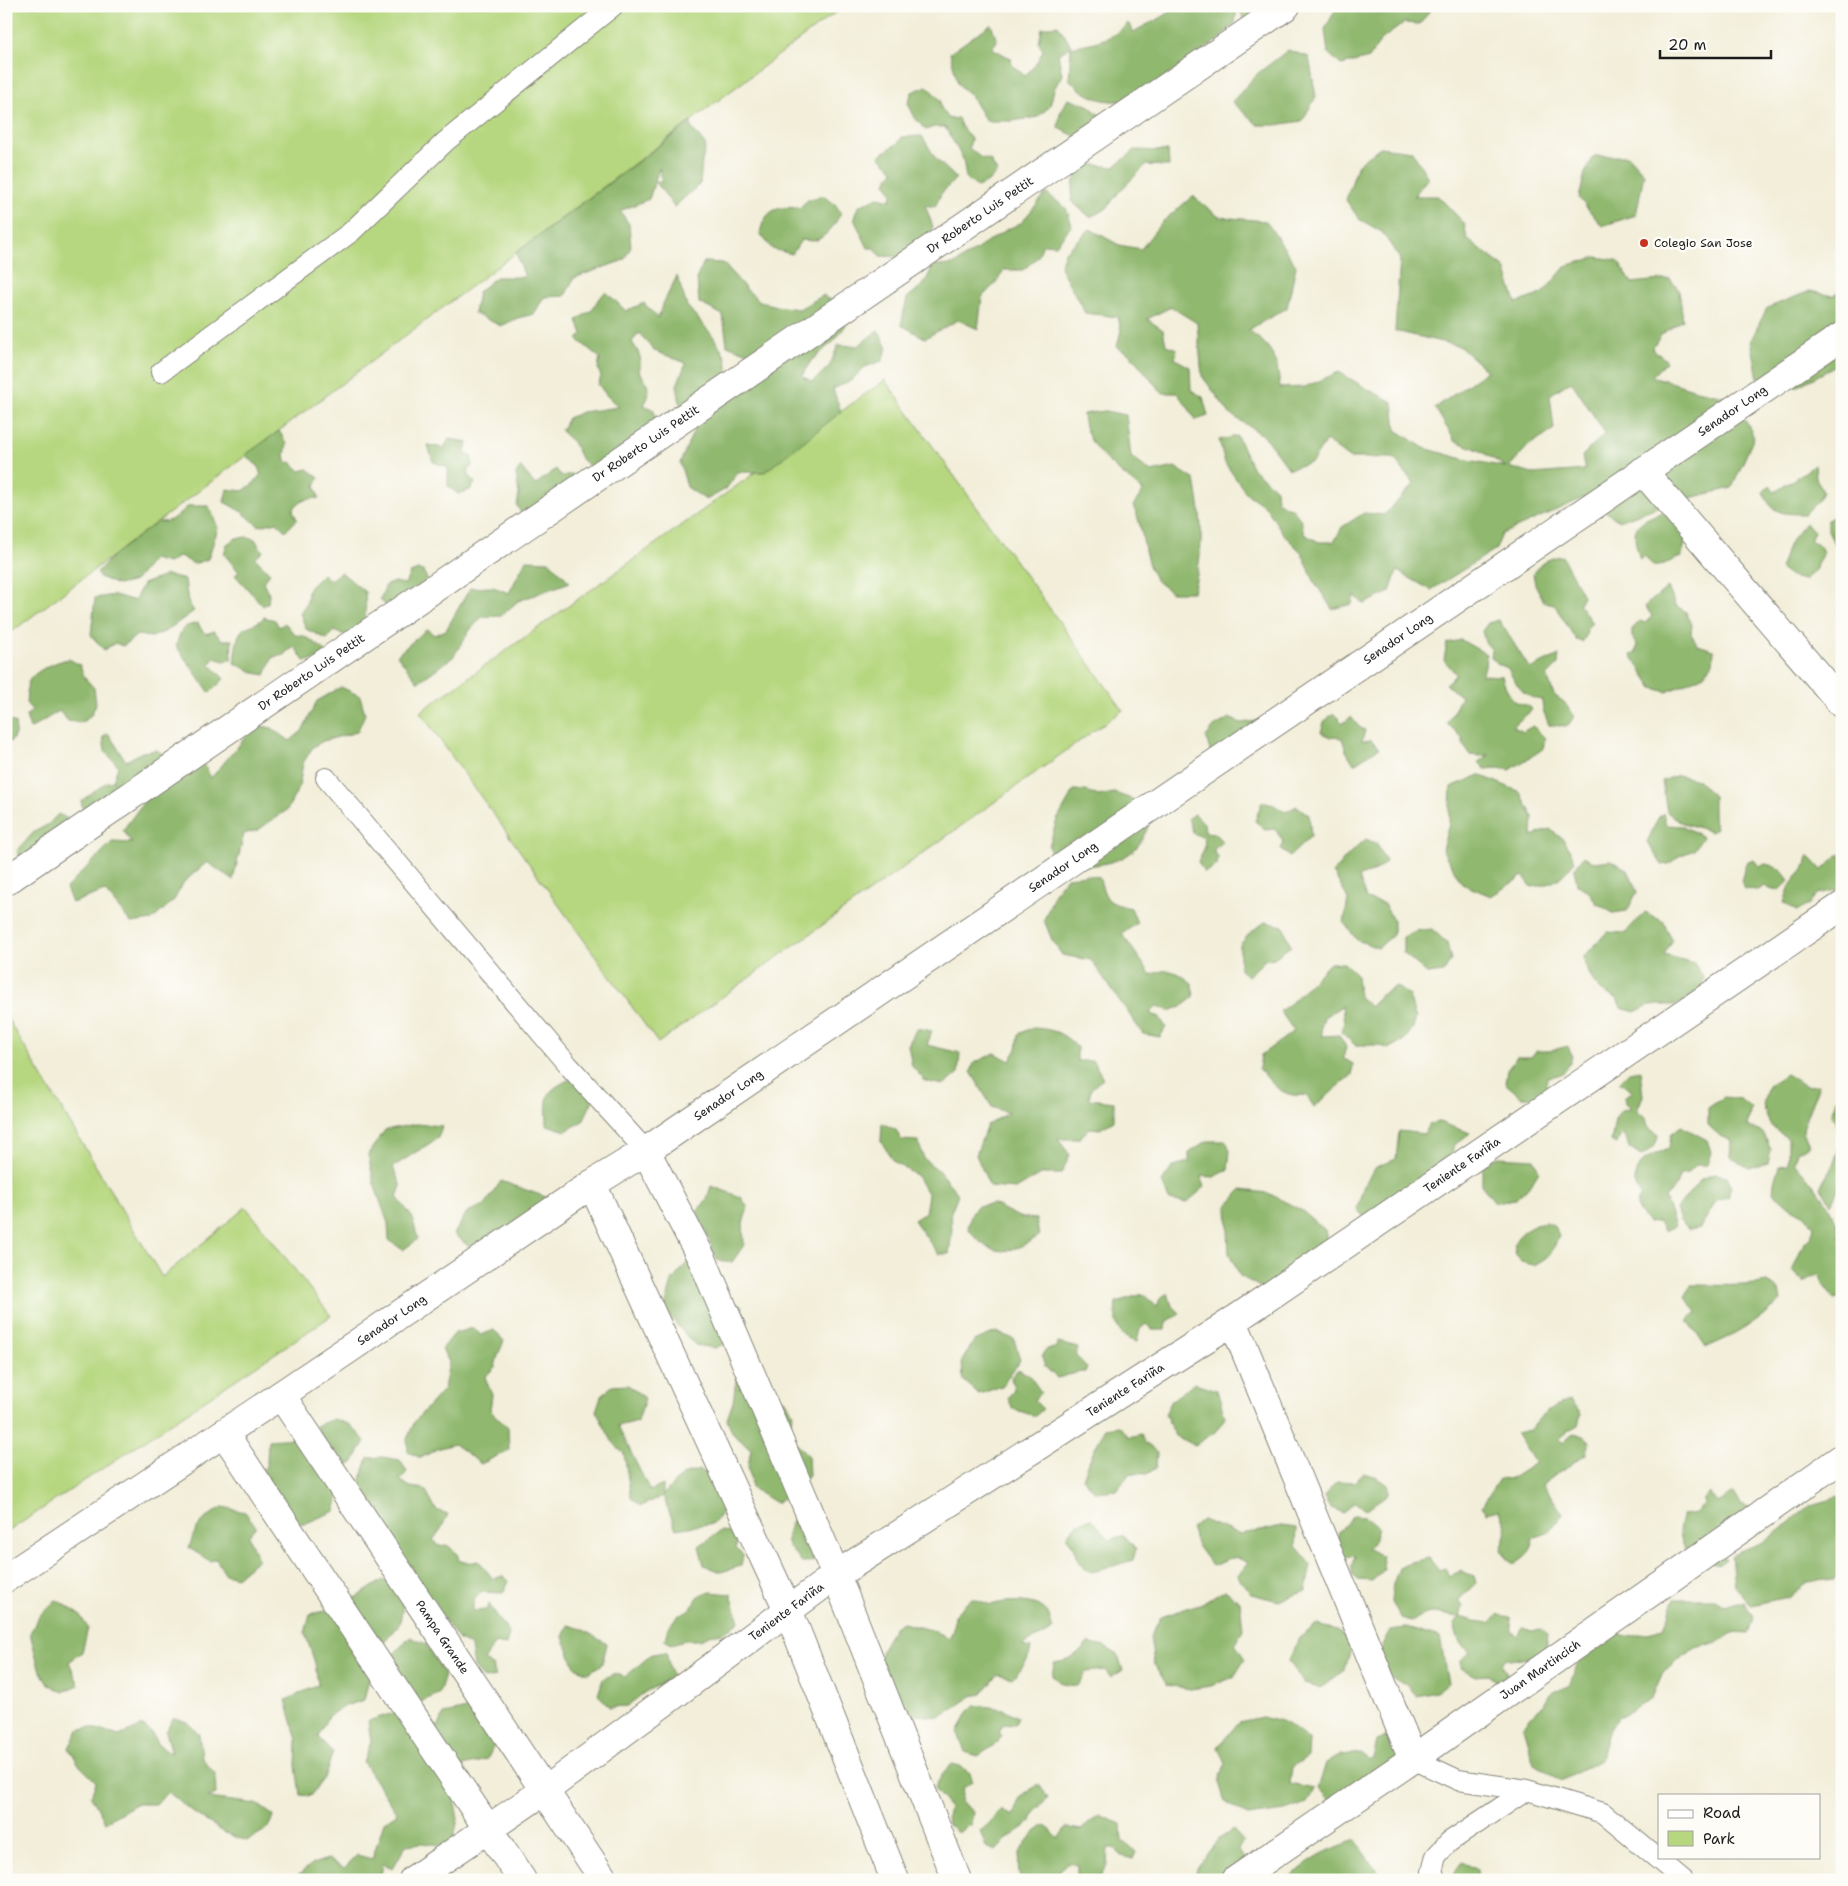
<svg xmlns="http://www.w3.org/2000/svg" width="1848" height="1886" font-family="'Shantell Sans',sans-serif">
	<rect width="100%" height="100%" fill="#fdfcf7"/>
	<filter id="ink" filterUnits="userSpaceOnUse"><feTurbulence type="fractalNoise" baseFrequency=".02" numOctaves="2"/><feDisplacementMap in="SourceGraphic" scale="10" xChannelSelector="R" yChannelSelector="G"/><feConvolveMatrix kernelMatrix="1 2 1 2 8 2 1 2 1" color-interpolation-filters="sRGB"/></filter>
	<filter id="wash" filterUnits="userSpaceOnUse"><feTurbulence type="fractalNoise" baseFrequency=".0096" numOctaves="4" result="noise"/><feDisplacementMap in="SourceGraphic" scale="20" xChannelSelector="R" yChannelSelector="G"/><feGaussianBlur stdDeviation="1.12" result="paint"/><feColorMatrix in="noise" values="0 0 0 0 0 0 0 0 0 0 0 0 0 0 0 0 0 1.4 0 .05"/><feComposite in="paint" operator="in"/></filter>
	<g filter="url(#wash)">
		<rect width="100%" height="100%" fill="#f2eed9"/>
		<path fill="#b6d77f" stroke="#697a4e" d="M 6,6 L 844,6 L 6,636 Z
			M 885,380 L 1123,710 L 658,1043 L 420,712 Z
			M 6,1016 L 162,1277 L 246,1207 L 331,1316 L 6,1533 Z"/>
		<path fill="#90b86e" stroke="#566a45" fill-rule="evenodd" d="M 1175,6 L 1237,6 L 1235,23 L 1218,40 L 1132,100 C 1106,104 1087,99 1069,79 L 1071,47 L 1058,54 L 1062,75 L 1054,89 L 1050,106 L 1038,117 L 1012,121 L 986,121 L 970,95 L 958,84 L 950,53 L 991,24 L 997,41 L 992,48 L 1010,58 L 1013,66 L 1025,76 L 1035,65 L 1043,51 L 1039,43 L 1042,28 L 1058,25 L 1072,47 C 1094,42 1113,40 1128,23 L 1134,32 C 1148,22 1164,20 1175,6 Z
			M 1241,6 L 1288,6 L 1244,23 L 1240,8 Z
			M 1433,6 L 1420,24 L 1404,23 L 1381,40 L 1369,58 L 1341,65 L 1328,53 L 1325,29 L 1337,7 Z
			M 1288,50 L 1309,57 L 1316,97 L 1302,121 L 1276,125 L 1258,125 L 1232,102 L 1257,74 Z
			M 927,86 L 940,100 L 941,108 L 949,119 L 958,118 L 961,126 L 971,139 L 969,148 L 981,158 L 990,160 L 997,172 L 988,182 L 977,187 L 966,178 L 963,159 L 945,127 L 934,127 L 926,130 L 915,118 L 908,103 L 912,92 Z
			M 1068,99 L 1088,105 L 1103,118 L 1079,138 L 1058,128 L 1060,113 Z
			M 691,122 L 691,127 L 706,146 L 702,161 L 700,184 L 674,207 L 656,182 L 662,181 L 659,168 L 649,199 L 620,211 L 629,224 L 631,247 L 624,260 L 574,278 L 565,296 L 544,297 L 534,314 L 518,318 L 501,326 L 474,313 L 478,292 L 496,277 L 525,277 L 516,253 Z
			M 922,136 L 936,159 L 956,178 L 941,194 L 935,207 L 925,205 L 933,227 L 924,247 L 900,257 L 880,256 L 875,248 L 868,248 L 854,219 L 856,211 L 859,206 L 878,197 L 891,200 L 892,193 L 886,183 L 889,176 L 894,171 L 879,156 L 899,142 L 902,137 Z
			M 1380,147 L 1412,151 L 1428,178 L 1414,196 L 1438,196 L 1464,223 L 1467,239 L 1505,268 L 1516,303 L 1542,294 L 1566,266 L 1596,257 L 1617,260 L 1632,283 L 1670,279 L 1679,290 L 1683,320 L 1662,334 L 1652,348 L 1667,361 L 1652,376 L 1696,390 L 1734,398 L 1754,437 L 1732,488 L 1665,504 L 1619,521 L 1594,503 L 1590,495 L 1502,534 L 1496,549 L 1431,590 L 1397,571 L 1390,592 L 1364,604 L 1354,595 L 1352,604 L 1332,609 L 1314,581 L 1302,553 L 1284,535 L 1266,507 L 1246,493 L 1225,463 L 1219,440 L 1237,436 L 1253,469 L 1276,489 L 1277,501 L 1289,508 L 1291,507 L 1301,520 L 1304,534 L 1319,542 L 1334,542 L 1342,527 L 1364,513 L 1384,515 L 1414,484 L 1394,458 L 1349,458 L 1326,441 L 1312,462 L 1289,469 L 1264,436 L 1230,414 L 1202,376 L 1197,323 L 1171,307 L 1147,319 L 1163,330 L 1166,345 L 1177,349 L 1175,359 L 1190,367 L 1191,390 L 1203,397 L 1208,416 L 1196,420 L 1187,406 L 1177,393 L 1162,393 L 1130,354 L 1117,347 L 1121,330 L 1118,317 L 1085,313 L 1060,267 L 1065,252 L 1090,229 L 1119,245 L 1141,249 L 1161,223 L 1193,196 L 1219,217 L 1266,221 L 1296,266 L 1287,308 L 1248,330 C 1274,348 1277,358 1280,388 L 1305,387 L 1339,372 L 1369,390 L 1393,402 L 1396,430 L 1424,448 L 1463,459 L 1506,467 L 1479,450 L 1455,441 L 1435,408 L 1487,371 L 1459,346 L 1395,331 L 1400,259 L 1382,232 L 1359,219 L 1346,200 L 1358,164 ZM 1571,381 L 1605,433 L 1582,456 L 1585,470 L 1532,474 L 1509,467 L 1528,446 L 1554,429 L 1550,395 Z
			M 1135,150 L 1168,151 L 1169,166 L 1146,165 L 1119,192 L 1106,209 L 1090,217 L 1071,201 L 1074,180 L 1087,164 L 1114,167 Z
			M 1594,156 L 1628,156 L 1644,174 L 1636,215 L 1602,226 L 1579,198 L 1585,173 Z
			M 1046,193 L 1066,208 L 1072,225 L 1056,245 L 1043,244 L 1038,257 L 1023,270 L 1004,270 L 996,283 L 982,297 L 978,329 L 958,320 L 925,338 L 901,325 L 907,298 L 924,284 L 933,266 L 953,265 L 1006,230 L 1021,223 Z
			M 823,196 L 835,204 L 841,213 C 835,224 827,238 813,241 C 810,241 805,240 801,240 L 792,254 L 772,249 L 760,233 C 765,210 776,206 799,208 L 809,199 Z
			M 704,262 L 723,263 L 746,289 L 760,301 L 776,306 L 799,309 L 824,295 L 827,299 L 847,300 L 854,314 L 835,340 L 811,361 L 802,376 L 813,382 L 830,365 L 838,345 L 858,346 L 878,330 L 887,348 L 882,361 L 865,367 L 852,380 L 833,389 L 841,412 L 765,472 L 738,472 L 726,489 L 706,500 L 687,487 L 680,463 L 696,425 L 681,409 L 677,385 L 686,363 L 655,351 L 639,333 L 632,342 C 639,353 643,358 639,371 C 648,384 653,391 644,405 L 654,410 L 656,422 L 593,468 L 582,460 L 573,442 L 561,431 L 568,418 L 582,412 L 619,407 L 607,396 L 598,384 L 601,377 L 598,368 L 600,358 L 577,339 L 582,334 L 577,320 L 592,310 L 599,298 L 606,292 L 626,311 L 644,303 L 658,318 L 663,304 L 677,276 L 687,306 L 713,336 L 726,358 L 728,375 L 770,361 L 727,345 L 723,315 L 699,303 L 697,277 Z
			M 1842,290 L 1842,363 L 1796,387 L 1758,378 L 1751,340 L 1767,308 L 1810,291 L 1833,296 Z
			M 1105,411 L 1126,415 L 1131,457 L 1151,472 L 1175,467 L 1195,480 C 1203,522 1204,550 1193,592 L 1171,592 C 1166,588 1159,584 1155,579 C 1142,557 1145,529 1133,506 L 1143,491 C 1118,469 1085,450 1083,414 Z
			M 279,431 L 287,444 L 285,455 L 287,463 L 291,462 L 300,471 L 308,469 L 319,478 L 315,485 L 319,498 C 307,499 300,499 293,510 L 297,520 L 285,531 L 277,522 L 259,526 L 242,512 L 224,502 L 227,489 L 243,491 L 254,483 L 261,474 L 259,467 L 245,455 Z
			M 449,439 L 468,442 L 464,453 L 471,456 L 473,465 L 468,470 L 469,475 L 475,483 L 470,490 L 458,494 L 448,486 L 448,467 L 433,462 L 428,445 L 444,448 Z
			M 1815,465 L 1816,478 L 1823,492 L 1818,501 L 1805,514 C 1782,514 1772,514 1763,492 L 1770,485 L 1775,492 Z
			M 521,467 L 535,485 L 556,469 L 561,476 L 573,474 L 577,483 L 524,518 L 517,506 L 519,494 L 516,474 Z
			M 188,506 L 209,506 L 218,528 L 208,559 L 194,564 L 180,556 L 168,563 L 153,559 L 135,581 L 118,585 L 99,577 L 97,572 L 116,553 L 157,522 C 171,523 178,516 188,506 Z
			M 1842,511 L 1842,547 L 1834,544 L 1828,530 L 1828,520 Z
			M 1663,512 L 1685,530 L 1685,544 L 1681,557 L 1659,566 L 1653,566 L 1645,556 L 1640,559 C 1631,529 1632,523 1663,512 Z
			M 1805,523 L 1814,531 L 1810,541 L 1819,545 L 1824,553 L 1817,563 L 1816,570 L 1804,580 L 1791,577 L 1780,569 L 1789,543 Z
			M 248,537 L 255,539 L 263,552 L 255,558 L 270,573 L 263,582 L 269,594 L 268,603 L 263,606 L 235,575 L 239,572 L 224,554 L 227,544 L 236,538 Z
			M 1562,556 L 1583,596 L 1579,604 L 1592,623 L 1587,628 L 1586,636 L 1582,642 L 1576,640 L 1554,604 L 1544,602 L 1535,584 L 1533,574 C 1541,562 1548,558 1562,556 Z
			M 526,560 L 549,561 L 570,582 L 518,601 L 501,616 L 482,617 L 470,630 L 453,657 L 418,682 L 397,655 L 427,629 L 434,635 L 446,630 L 470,588 L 493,587 L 509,593 Z
			M 418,570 L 423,571 L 431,587 L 386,606 L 380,599 L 386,585 L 394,582 L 405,584 L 410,573 Z
			M 341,572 L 365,592 C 366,609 367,625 355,638 L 333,631 L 327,639 L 306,629 L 300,613 L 307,602 L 308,589 L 323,574 L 330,580 Z
			M 167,575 L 185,580 L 188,602 L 194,611 L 166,631 L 152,637 L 137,635 L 123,646 L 115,643 L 104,650 L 91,635 L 95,598 L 114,595 L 132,600 L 135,599 L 143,584 Z
			M 1668,587 L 1675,605 L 1686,612 L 1692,625 L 1691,634 L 1698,645 L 1714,650 L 1713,663 L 1704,675 L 1667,692 L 1653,688 L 1631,655 L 1636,653 L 1637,645 L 1632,637 L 1632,629 L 1640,621 L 1645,623 L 1652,616 L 1645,606 Z
			M 264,617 L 275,620 L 279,627 L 285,623 L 295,635 L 304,636 L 322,648 L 330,659 L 304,661 L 295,647 L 286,652 L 285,655 L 273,657 L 265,675 L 255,673 L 234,663 C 236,653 235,631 247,627 C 254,624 259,623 264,617 Z
			M 1499,620 L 1530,669 L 1559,655 L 1558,665 L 1547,676 L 1554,695 L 1564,702 L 1574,716 L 1568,726 L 1549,725 L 1543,710 L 1542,700 C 1524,698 1515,684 1508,668 L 1498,664 L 1491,657 L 1492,650 L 1485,642 L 1482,631 L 1488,623 Z
			M 198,623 L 201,629 L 206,634 L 214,631 L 222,640 L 232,640 L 231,660 L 224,661 L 214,658 L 210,664 L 224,679 L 210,693 L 176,646 C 182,629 179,627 198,623 Z
			M 1461,640 L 1486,654 L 1485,667 L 1482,675 L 1502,676 C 1504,684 1508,695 1515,701 C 1521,705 1526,703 1532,710 L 1513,726 L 1522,732 L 1533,726 L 1545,738 L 1543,749 L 1510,770 L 1498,768 L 1485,769 L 1479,762 L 1489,755 L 1480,756 L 1470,755 L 1464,746 L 1462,737 L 1447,724 L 1461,697 L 1446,684 L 1456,674 L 1444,660 L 1447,643 Z
			M 69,659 L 80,665 L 84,677 L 94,688 L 96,704 L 91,715 L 81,723 L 68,721 L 59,711 L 30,729 L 26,716 L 32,710 L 26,703 C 27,697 26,688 28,683 C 33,671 57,661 69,659 Z
			M 341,687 L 360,696 L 365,714 L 357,732 L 323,741 L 313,747 L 303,763 L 299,787 L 287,810 L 258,830 L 244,834 L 233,880 L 207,862 L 184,882 L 174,900 L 152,920 L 131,923 L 105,891 L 72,903 L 66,888 L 112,842 L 132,843 L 123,830 L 160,780 L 84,814 L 81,801 L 107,782 L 113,781 L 118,766 L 105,751 L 103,737 L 108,733 L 126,761 L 142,752 L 156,750 L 171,758 L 199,753 L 211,778 L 256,725 L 272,728 L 290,741 L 302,731 L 317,701 Z
			M 1333,713 L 1343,723 L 1351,717 L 1359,727 L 1365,730 L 1362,741 L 1371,740 L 1379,748 L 1354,764 L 1346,751 L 1342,738 L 1330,737 L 1321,732 L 1324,722 Z
			M 1229,718 L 1241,723 L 1256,721 L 1213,761 L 1206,737 L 1214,727 Z
			M 6,719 L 15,723 C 17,733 15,739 6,745 Z
			M 1480,775 L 1520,792 L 1533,817 L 1532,836 L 1550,829 L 1564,840 L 1575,861 C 1560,879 1556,884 1532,887 L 1523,876 L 1491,896 L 1462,884 L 1442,849 L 1449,824 L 1451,787 Z
			M 1678,775 L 1698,780 L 1713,796 L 1713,815 L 1716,828 L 1712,832 L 1680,822 L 1667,812 L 1662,781 Z
			M 1074,790 L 1087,791 L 1098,796 L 1114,793 L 1132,799 L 1145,807 C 1146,813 1148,820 1148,826 C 1147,829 1145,834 1143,837 C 1130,868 1085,866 1056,867 L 1049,846 L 1057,820 Z
			M 1262,802 L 1274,805 L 1285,812 L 1297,806 L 1309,815 L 1311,836 L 1289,857 L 1281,849 L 1284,843 L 1275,829 L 1266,830 L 1255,821 Z
			M 1663,813 L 1666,825 L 1683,826 L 1703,837 L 1694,850 L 1679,856 L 1669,864 L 1662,865 L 1647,842 L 1658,818 Z
			M 58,814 L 71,820 L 77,827 L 22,861 L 17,851 L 34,832 L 49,824 Z
			M 1195,814 L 1204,823 L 1205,832 L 1214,833 L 1223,842 L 1213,850 L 1218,857 L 1217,865 L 1204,873 L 1198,862 L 1205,847 L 1204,838 L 1193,833 L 1188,818 Z
			M 1366,839 L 1377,844 L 1386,862 L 1375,871 L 1359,876 L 1366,899 L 1383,903 L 1393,919 L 1393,935 L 1378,948 L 1357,940 L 1344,923 L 1348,899 L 1333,872 L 1348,855 Z
			M 1842,853 L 1842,889 L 1817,894 L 1809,905 L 1796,911 L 1784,903 C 1786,897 1788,889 1792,883 C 1800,871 1807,871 1808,855 L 1822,870 Z
			M 1584,856 L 1593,862 L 1611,860 L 1628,870 L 1637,892 L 1627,911 L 1613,913 L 1596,903 L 1590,893 L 1577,884 L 1574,869 Z
			M 1754,860 L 1760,867 L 1765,864 C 1776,866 1783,870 1789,881 C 1781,890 1776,894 1765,886 L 1758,890 L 1745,889 L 1741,881 L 1746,863 Z
			M 1087,875 L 1099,877 C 1107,902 1106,902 1131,908 L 1137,923 L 1122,934 L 1151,975 C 1168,966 1177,972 1192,983 L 1194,997 L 1182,1006 L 1170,1011 L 1156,1006 L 1150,1013 L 1160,1018 L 1166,1027 L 1160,1037 L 1143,1034 L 1091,960 L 1062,955 L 1052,940 L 1044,920 L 1055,892 L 1067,877 Z
			M 1645,912 L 1664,922 L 1672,941 L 1664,955 L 1694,963 L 1704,979 L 1698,994 L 1676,1005 L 1649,1005 L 1635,1012 L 1621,1008 L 1617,998 C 1595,991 1591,979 1583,958 L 1607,932 L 1625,933 Z
			M 1265,922 L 1283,926 L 1291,946 L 1274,958 L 1265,960 L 1248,976 L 1240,970 L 1240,945 L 1250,933 Z
			M 1432,929 L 1447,943 L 1451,960 L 1444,972 L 1428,974 L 1403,953 L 1403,937 L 1415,931 Z
			M 1330,963 L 1344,963 L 1357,975 L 1359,997 L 1371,1007 L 1378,997 L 1396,986 L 1409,996 L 1416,1019 L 1412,1030 L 1404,1040 L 1388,1049 L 1378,1045 L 1355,1045 L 1341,1032 L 1344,1022 L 1342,1006 L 1324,1017 L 1321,1027 L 1322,1036 L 1339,1035 L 1346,1047 L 1343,1058 L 1353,1064 L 1352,1075 L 1314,1107 L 1306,1095 C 1282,1098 1273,1085 1259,1068 L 1261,1055 L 1294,1031 L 1280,1011 L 1291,1003 Z
			M 917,1028 L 932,1031 L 927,1045 L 960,1053 L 958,1074 L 943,1085 L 925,1081 L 912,1066 L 908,1045 Z
			M 1032,1028 C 1053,1029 1062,1032 1077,1047 L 1077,1061 L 1093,1061 L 1103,1078 L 1091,1089 L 1089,1099 L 1114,1102 L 1114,1121 L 1100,1129 L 1090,1128 L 1078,1139 L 1058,1139 L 1070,1155 L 1061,1174 L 1041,1174 L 1016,1189 L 990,1187 L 976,1155 L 987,1125 L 1008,1113 L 992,1107 L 971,1072 L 974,1063 L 995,1053 L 1010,1061 L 1017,1049 L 1019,1034 Z
			M 1568,1046 L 1572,1057 C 1567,1071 1564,1075 1548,1077 L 1547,1086 L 1537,1098 L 1521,1097 L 1505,1083 L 1507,1070 L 1517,1057 L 1531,1057 L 1536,1051 L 1549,1051 Z
			M 1640,1070 L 1643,1096 L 1637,1110 L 1646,1118 L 1648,1127 L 1658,1135 C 1657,1146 1651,1152 1641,1156 L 1629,1148 L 1626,1137 L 1621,1134 L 1617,1144 L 1611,1142 L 1615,1119 L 1621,1110 L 1631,1109 L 1626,1103 L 1625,1096 L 1633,1092 L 1619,1082 L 1629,1072 Z
			M 1786,1074 L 1806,1086 L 1819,1085 L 1805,1120 L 1803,1131 L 1809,1145 L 1797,1152 L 1794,1162 C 1810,1181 1840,1213 1839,1238 L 1842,1237 L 1842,1297 L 1834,1299 L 1824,1286 L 1819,1273 L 1804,1282 L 1792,1271 L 1804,1243 L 1811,1237 L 1814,1227 L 1805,1215 L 1790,1207 L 1773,1192 L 1774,1182 L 1779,1166 L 1788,1165 L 1788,1139 L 1770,1125 L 1763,1105 L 1768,1086 Z
			M 574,1077 L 593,1100 L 583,1121 L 566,1131 L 547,1125 C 546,1093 544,1092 574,1077 Z
			M 1841,1084 L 1842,1190 L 1837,1191 L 1831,1204 L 1820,1187 C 1835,1162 1848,1143 1832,1115 Z
			M 1724,1097 L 1740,1099 L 1751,1108 L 1747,1126 L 1763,1133 L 1771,1150 L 1768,1163 L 1749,1168 L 1730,1157 L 1731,1141 L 1720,1136 L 1708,1125 L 1708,1108 Z
			M 1439,1122 L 1470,1133 L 1453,1146 L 1452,1161 L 1369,1223 L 1357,1209 L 1364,1185 L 1376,1167 L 1396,1159 L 1399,1131 L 1424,1134 L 1429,1124 Z
			M 882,1123 L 896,1130 L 901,1140 L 918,1141 L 924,1159 L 938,1170 L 958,1194 L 951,1212 L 952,1232 L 949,1254 L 938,1254 L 914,1220 L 925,1213 L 928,1195 L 917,1176 L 893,1161 L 881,1141 Z
			M 416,1124 L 442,1126 L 438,1138 L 393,1167 L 401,1186 L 397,1197 L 412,1217 L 418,1239 L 403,1250 L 389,1240 L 388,1223 L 374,1184 L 368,1154 L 385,1130 Z
			M 1681,1126 L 1707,1140 L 1711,1152 L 1707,1165 L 1695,1165 L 1687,1173 L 1680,1174 L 1676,1186 L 1665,1198 L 1675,1226 L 1664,1231 L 1659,1222 L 1648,1223 C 1640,1213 1632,1207 1641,1196 C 1639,1192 1635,1185 1635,1181 C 1634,1161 1655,1154 1669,1148 L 1671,1134 Z
			M 1207,1141 L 1226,1141 L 1230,1150 L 1228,1170 L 1214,1177 L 1201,1176 L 1205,1187 L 1186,1203 L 1169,1200 L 1162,1182 L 1173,1166 L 1189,1162 L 1189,1153 Z
			M 1497,1157 L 1534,1159 L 1539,1171 L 1530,1185 L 1516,1199 L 1495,1202 L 1482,1186 L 1482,1167 Z
			M 1714,1174 L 1727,1176 L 1732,1187 L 1728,1197 L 1717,1200 L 1700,1228 L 1689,1230 L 1680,1221 L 1676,1209 L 1701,1179 Z
			M 501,1181 L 546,1197 L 545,1212 L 475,1252 L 454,1234 L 467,1212 L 485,1205 Z
			M 711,1186 L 741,1197 L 748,1208 L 743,1223 L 744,1245 L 732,1262 L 717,1260 L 697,1210 L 706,1202 Z
			M 1241,1190 L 1268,1193 L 1301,1210 L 1325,1230 L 1329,1251 L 1269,1292 L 1240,1276 L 1229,1253 L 1227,1206 Z
			M 993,1204 L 1019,1217 L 1036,1219 L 1039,1236 C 1009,1255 990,1259 968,1228 L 971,1215 L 977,1206 Z
			M 1545,1222 L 1553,1225 L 1559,1236 C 1552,1252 1550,1257 1534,1265 L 1521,1262 C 1519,1259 1515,1254 1515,1251 C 1511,1234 1533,1226 1545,1222 Z
			M 691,1258 L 722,1297 L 742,1306 L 741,1326 L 736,1338 L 715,1348 L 695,1345 L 664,1311 L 672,1281 Z
			M 1767,1282 L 1779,1290 L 1781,1301 C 1758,1320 1735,1337 1706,1347 L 1688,1320 L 1697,1312 L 1685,1297 L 1691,1285 C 1717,1285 1742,1287 1767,1282 Z
			M 1168,1293 L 1172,1306 L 1180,1314 L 1166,1322 L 1165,1330 L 1152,1330 L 1146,1324 L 1140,1329 L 1137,1342 C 1116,1337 1114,1321 1116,1302 L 1143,1294 L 1157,1307 L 1160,1298 Z
			M 473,1328 L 481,1335 L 494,1330 L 504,1341 L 498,1355 L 495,1367 L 485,1377 L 492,1395 L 490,1410 L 508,1428 L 509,1450 L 481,1464 L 454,1444 L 437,1449 L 421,1458 L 408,1452 L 407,1439 L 415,1421 L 444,1389 L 449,1362 L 442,1349 L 455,1333 Z
			M 996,1332 L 1014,1339 L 1020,1360 L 1002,1386 L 979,1394 L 963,1380 L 962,1361 L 974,1341 Z
			M 1058,1343 L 1078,1348 L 1076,1356 L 1087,1367 L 1085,1372 C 1075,1372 1067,1376 1057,1378 L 1045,1367 L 1042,1356 L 1047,1349 L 1055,1348 Z
			M 1018,1369 L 1029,1375 L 1041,1392 L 1034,1400 L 1043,1409 L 1035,1416 L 1013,1409 L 1008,1398 L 1014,1389 L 1011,1378 Z
			M 740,1370 L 767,1394 L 786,1400 L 793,1414 C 785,1435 793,1440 808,1455 L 809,1476 L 792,1494 L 776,1503 L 752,1488 L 748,1466 L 751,1449 L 733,1434 L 727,1419 L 733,1402 L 736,1380 Z
			M 1195,1383 L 1217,1390 L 1225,1418 L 1215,1432 L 1195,1445 L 1175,1436 L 1165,1414 L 1172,1400 Z
			M 628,1385 L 645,1398 L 638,1421 L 618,1426 L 650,1491 L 663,1485 L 663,1495 L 682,1475 L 700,1470 L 719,1480 L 728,1504 L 714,1523 L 676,1529 L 663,1496 L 641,1506 L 631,1498 L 624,1454 L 612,1441 L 596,1411 L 601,1396 L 612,1386 Z
			M 1570,1400 L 1581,1414 L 1578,1425 L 1567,1431 L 1560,1439 L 1563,1443 L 1574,1433 L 1584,1436 L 1591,1442 L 1586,1454 L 1580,1458 L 1543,1484 L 1563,1514 L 1550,1532 L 1533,1538 C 1531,1553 1527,1557 1515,1564 L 1506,1558 L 1501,1550 C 1508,1530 1509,1529 1499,1510 L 1487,1513 L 1482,1506 L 1499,1479 L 1509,1480 L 1535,1463 L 1516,1433 L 1530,1430 C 1538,1416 1555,1405 1570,1400 Z
			M 333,1419 L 351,1425 L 365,1441 L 353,1463 L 338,1469 L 316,1426 Z
			M 1119,1426 L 1129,1437 L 1141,1434 L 1145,1443 L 1157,1452 L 1156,1468 L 1147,1474 L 1130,1473 L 1117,1490 L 1095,1492 L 1083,1478 L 1090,1459 L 1105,1428 Z
			M 296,1438 L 343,1483 L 335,1511 L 304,1524 L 289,1520 L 259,1485 L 267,1462 L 268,1440 Z
			M 383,1457 L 400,1460 L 407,1472 L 400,1480 L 410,1487 L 425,1489 L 436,1510 L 448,1514 L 441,1529 L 433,1540 L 438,1546 L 447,1545 L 459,1555 L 458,1560 L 468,1563 L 479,1561 L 493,1579 L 503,1576 L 509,1581 L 503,1593 L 481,1592 L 473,1601 L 473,1611 L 486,1610 L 489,1604 L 509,1633 L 506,1645 L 495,1643 L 484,1660 L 494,1667 L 493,1672 L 496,1677 L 484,1679 L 474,1667 L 471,1646 L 459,1640 L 363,1504 L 360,1482 L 368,1458 Z
			M 1363,1473 L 1377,1477 L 1388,1485 L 1388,1494 L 1365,1510 L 1355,1502 L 1352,1504 L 1344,1513 L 1329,1507 L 1324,1496 L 1337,1481 L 1354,1482 Z
			M 1710,1492 L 1718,1503 L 1734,1493 L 1741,1505 L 1754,1509 L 1758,1526 L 1748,1541 L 1729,1541 L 1718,1548 L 1726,1559 L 1718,1565 C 1711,1562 1702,1561 1695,1557 C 1678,1549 1676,1530 1683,1515 L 1695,1513 L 1704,1505 L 1704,1499 Z
			M 1842,1496 L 1842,1575 L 1835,1579 L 1807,1582 L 1788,1597 L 1752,1605 L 1734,1585 L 1731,1556 L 1763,1543 L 1811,1505 Z
			M 223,1507 L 245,1512 L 256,1526 L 248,1536 L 258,1559 L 237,1577 L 225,1574 L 216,1559 L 210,1561 L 189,1548 C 196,1525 202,1519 223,1507 Z
			M 811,1511 L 830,1561 L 802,1562 C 785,1544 782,1542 793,1519 Z
			M 1353,1516 L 1365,1517 L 1378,1527 L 1374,1542 L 1367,1548 L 1382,1556 L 1384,1570 L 1372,1581 L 1357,1580 L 1352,1575 L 1352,1565 L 1355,1555 L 1345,1557 L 1336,1548 L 1339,1531 Z
			M 1091,1518 L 1110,1540 L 1124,1535 L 1136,1549 L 1133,1560 C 1118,1564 1103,1571 1088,1572 L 1076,1558 L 1075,1548 L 1066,1536 L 1076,1525 Z
			M 1202,1520 L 1239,1534 L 1261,1531 L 1281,1526 L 1297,1528 L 1296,1546 L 1311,1564 L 1306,1591 L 1279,1601 L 1251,1594 L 1237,1576 L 1248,1563 L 1236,1557 L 1212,1566 L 1198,1547 L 1191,1528 Z
			M 720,1531 L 728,1532 L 737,1539 L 736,1548 L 743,1555 L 741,1566 L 721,1572 L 704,1565 L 699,1546 Z
			M 1429,1558 L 1438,1570 L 1445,1568 L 1449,1576 L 1461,1571 L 1474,1576 L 1476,1583 L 1459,1600 L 1463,1607 L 1460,1617 L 1475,1621 L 1490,1623 L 1498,1614 L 1510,1618 L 1512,1631 L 1518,1636 L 1523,1628 L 1533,1631 L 1540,1629 L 1547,1635 L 1545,1652 C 1532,1657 1520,1662 1506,1658 L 1502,1664 L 1517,1689 L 1499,1684 L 1488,1675 L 1475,1676 L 1461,1668 L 1461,1661 L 1470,1652 C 1460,1644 1456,1636 1454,1623 L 1460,1617 C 1437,1615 1432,1607 1412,1622 L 1402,1619 L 1391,1601 L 1393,1584 L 1399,1568 L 1411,1562 Z
			M 383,1580 L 405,1594 L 400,1623 L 382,1644 L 391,1657 L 410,1637 L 426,1644 L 445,1675 L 439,1694 L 420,1702 L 437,1727 L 444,1714 L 467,1709 L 483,1713 L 498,1737 L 487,1760 L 463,1766 L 539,1880 L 523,1880 L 373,1661 L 364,1700 L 345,1706 L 328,1716 L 318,1737 L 333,1752 L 324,1778 L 310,1796 L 300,1795 L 296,1766 L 297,1740 L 286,1700 L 318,1685 L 315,1663 L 305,1633 L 310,1614 L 340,1608 Z
			M 1225,1590 L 1240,1602 L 1243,1629 L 1235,1644 L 1245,1659 L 1234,1677 L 1211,1686 L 1190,1689 L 1167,1685 L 1154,1664 L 1150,1637 L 1161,1617 L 1205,1602 Z
			M 711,1592 L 731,1594 L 739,1622 L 723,1633 L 709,1635 L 701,1640 L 685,1640 L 671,1644 L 665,1640 L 668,1627 L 678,1616 L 690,1609 L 699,1596 Z
			M 972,1598 L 991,1605 C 1006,1600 1037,1599 1048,1613 C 1050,1617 1051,1625 1053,1629 C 1043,1637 1032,1638 1022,1646 L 1031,1648 C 1029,1661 1021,1669 1012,1678 L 998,1674 L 982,1694 L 972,1696 L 941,1717 L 890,1713 L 878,1663 L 883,1647 L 895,1626 L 903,1623 L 931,1630 L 949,1638 L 953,1630 L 954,1615 Z
			M 1675,1599 L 1713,1599 L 1724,1607 L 1745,1601 L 1754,1618 L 1748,1634 L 1734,1633 L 1718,1642 L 1696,1648 L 1677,1661 L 1663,1673 L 1652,1698 L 1620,1716 L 1609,1729 L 1600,1760 L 1562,1781 L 1534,1764 L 1523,1727 L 1552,1693 L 1569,1686 L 1583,1649 L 1610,1630 L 1626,1637 L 1663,1628 Z
			M 57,1600 L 79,1614 L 88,1628 L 82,1652 L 69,1662 L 79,1685 L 63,1692 L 47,1683 L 39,1668 L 30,1633 L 40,1615 Z
			M 568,1625 L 582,1629 L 607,1644 L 602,1664 L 588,1673 L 575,1667 L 563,1637 Z
			M 1317,1625 L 1338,1630 L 1352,1646 L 1345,1670 L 1320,1688 L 1304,1684 L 1289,1661 L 1299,1638 Z
			M 1406,1628 L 1440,1638 C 1444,1653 1444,1668 1448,1683 L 1436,1692 L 1416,1696 L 1407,1684 C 1394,1681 1381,1671 1380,1657 C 1379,1648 1386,1638 1390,1630 Z
			M 1088,1643 L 1105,1647 L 1118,1655 L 1123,1670 L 1111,1678 L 1105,1670 L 1086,1672 L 1077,1686 L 1062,1684 L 1052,1676 L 1054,1663 C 1072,1660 1076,1657 1088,1643 Z
			M 666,1652 L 672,1678 L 645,1692 L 627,1706 L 610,1707 L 598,1695 L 603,1679 L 615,1673 L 625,1677 L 652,1654 Z
			M 975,1705 L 1004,1709 L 1018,1717 L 1015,1725 L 1003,1724 L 999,1732 L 1002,1736 L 995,1745 L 978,1756 L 965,1752 L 958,1733 L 968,1712 Z
			M 406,1709 L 450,1776 L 458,1819 L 452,1846 L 422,1843 L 406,1845 L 393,1868 L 383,1864 L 381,1875 L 376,1880 L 283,1880 L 296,1877 L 312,1864 L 328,1859 L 344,1868 L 357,1855 L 372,1859 L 384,1822 L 397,1814 L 363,1762 L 371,1742 L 368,1721 Z
			M 1262,1717 L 1288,1724 L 1309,1740 L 1308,1756 L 1292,1767 L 1290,1784 L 1314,1789 L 1307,1803 L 1285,1811 L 1248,1816 L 1224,1800 L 1219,1782 L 1225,1764 L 1218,1747 L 1239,1722 Z
			M 173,1718 L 187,1722 L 199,1734 L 202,1758 L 215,1774 L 216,1794 L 208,1798 L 257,1804 L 274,1816 L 267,1829 L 247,1841 L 225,1833 L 195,1814 L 168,1792 L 156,1804 L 136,1804 L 105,1822 L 91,1796 L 96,1782 L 80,1766 L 69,1748 L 78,1730 L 90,1727 L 119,1736 L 143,1726 L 152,1733 L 157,1744 L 172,1753 L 166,1732 Z
			M 1386,1737 L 1395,1746 L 1402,1767 L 1338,1810 L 1318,1789 L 1326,1763 L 1340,1755 L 1362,1753 L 1369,1761 L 1373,1758 L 1377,1741 Z
			M 952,1764 L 960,1766 L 970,1773 L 973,1782 L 963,1788 L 961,1802 L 973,1812 L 971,1824 L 958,1833 L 948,1825 L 947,1816 L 949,1809 L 943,1799 L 934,1789 L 942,1775 Z
			M 1038,1784 L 1048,1798 L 1034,1813 L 1030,1823 L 1006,1840 L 996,1851 L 986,1847 L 980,1831 L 987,1826 L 1001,1809 L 1013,1816 L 1020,1797 Z
			M 1099,1815 L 1121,1824 L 1122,1841 L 1136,1852 L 1133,1859 L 1122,1856 L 1114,1848 L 1108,1848 L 1107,1864 L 1100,1877 L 1094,1880 L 1077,1879 L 1077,1865 L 1069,1863 L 1061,1868 L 1052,1880 L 1021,1880 C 1012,1855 1026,1837 1046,1825 L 1058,1839 L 1066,1827 L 1081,1830 Z
			M 1233,1830 L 1243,1841 L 1238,1850 L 1253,1868 L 1237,1880 L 1193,1880 L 1197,1869 L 1219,1839 Z
			M 1356,1840 L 1372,1865 L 1387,1880 L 1288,1880 C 1309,1858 1327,1850 1356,1840 Z
			M 1461,1861 L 1477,1869 L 1478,1880 L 1450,1880 Z"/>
	</g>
	<g filter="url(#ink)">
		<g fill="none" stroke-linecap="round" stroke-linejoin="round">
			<g stroke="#87857a" stroke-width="22">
				<path id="lane" d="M 161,372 L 351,232 L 446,141 L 613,6
					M 326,778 L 568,1065 L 646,1151
					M 1413,1759 L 1458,1780 L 1527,1790 L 1603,1813 L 1683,1880
					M 1436,1880 L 1432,1872 L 1436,1856 L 1449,1842 L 1527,1790"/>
			</g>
			<g stroke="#87857a" stroke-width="30">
				<g id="street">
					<path d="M 1643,471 L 1842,704"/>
					<path id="s1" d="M 6,881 L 1286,6"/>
					<path d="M 646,1151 L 703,1261 L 836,1575 L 957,1880"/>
					<path d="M 592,1184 L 788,1610 L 895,1880"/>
					<path d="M 1233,1321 L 1413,1759"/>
					<path id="s2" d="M 281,1395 L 604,1880"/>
					<path d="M 224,1433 L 522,1880"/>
					<path id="s3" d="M 6,1578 L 281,1395 L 592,1184 L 646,1151 L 1842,336"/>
					<path id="s4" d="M 413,1880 L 544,1791 L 836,1575 L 1233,1321 L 1842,906"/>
					<path id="s5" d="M 1236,1880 L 1413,1759 L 1842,1458"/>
				</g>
			</g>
			<use href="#lane" stroke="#fff" stroke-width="20"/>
			<use href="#street" stroke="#fff" stroke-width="28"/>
		</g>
	</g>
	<circle fill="#c8321e" stroke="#fdfcf7" stroke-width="2" cx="1644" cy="243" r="5"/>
	<g text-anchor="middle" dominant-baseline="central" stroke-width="5" stroke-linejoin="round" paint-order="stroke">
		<g font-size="12" fill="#1c1c1c" stroke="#fdfcf7">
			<text stroke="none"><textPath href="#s1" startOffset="1180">Dr Roberto Luis Pettit</textPath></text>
			<text stroke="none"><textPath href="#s3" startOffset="2084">Senador Long</textPath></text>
			<text stroke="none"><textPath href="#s1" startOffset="775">Dr Roberto Luis Pettit</textPath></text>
			<text stroke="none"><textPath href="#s3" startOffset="1679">Senador Long</textPath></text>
			<text stroke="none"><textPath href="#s1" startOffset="370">Dr Roberto Luis Pettit</textPath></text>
			<text stroke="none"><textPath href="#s3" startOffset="1274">Senador Long</textPath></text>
			<text stroke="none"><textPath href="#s3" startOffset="869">Senador Long</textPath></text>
			<text stroke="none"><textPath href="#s4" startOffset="1270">Teniente Fariña</textPath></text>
			<text stroke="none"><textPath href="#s3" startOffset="464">Senador Long</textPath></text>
			<text stroke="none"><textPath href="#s4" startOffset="865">Teniente Fariña</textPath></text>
			<text stroke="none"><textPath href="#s4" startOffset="460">Teniente Fariña</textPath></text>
			<text stroke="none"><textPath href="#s2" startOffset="291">Pampa Grande</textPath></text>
			<text stroke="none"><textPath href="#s5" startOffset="370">Juan Martincich</textPath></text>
		</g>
		<g font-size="12" fill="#1c1c1c" stroke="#fdfcf7" text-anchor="start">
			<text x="1654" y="243">Colegio San Jose</text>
		</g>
	</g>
	<rect width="1848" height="1886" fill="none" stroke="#fdfcf7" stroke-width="25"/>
	<rect x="1658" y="1794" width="162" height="65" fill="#fdfcf7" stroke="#a3a29f"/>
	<rect x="1668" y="1810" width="25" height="8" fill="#ffffff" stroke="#a3a29f"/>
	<text x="1703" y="1818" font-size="15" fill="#1c1c1c">Road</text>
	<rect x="1668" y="1831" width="25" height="15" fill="#b6d77f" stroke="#a3a29f"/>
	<text x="1703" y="1844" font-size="15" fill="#1c1c1c">Park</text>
	<path d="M1660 50v8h111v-8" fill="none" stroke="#1c1c1c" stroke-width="2.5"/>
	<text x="1668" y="50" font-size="15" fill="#1c1c1c" stroke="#fdfcf7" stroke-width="4" paint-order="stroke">20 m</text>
</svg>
